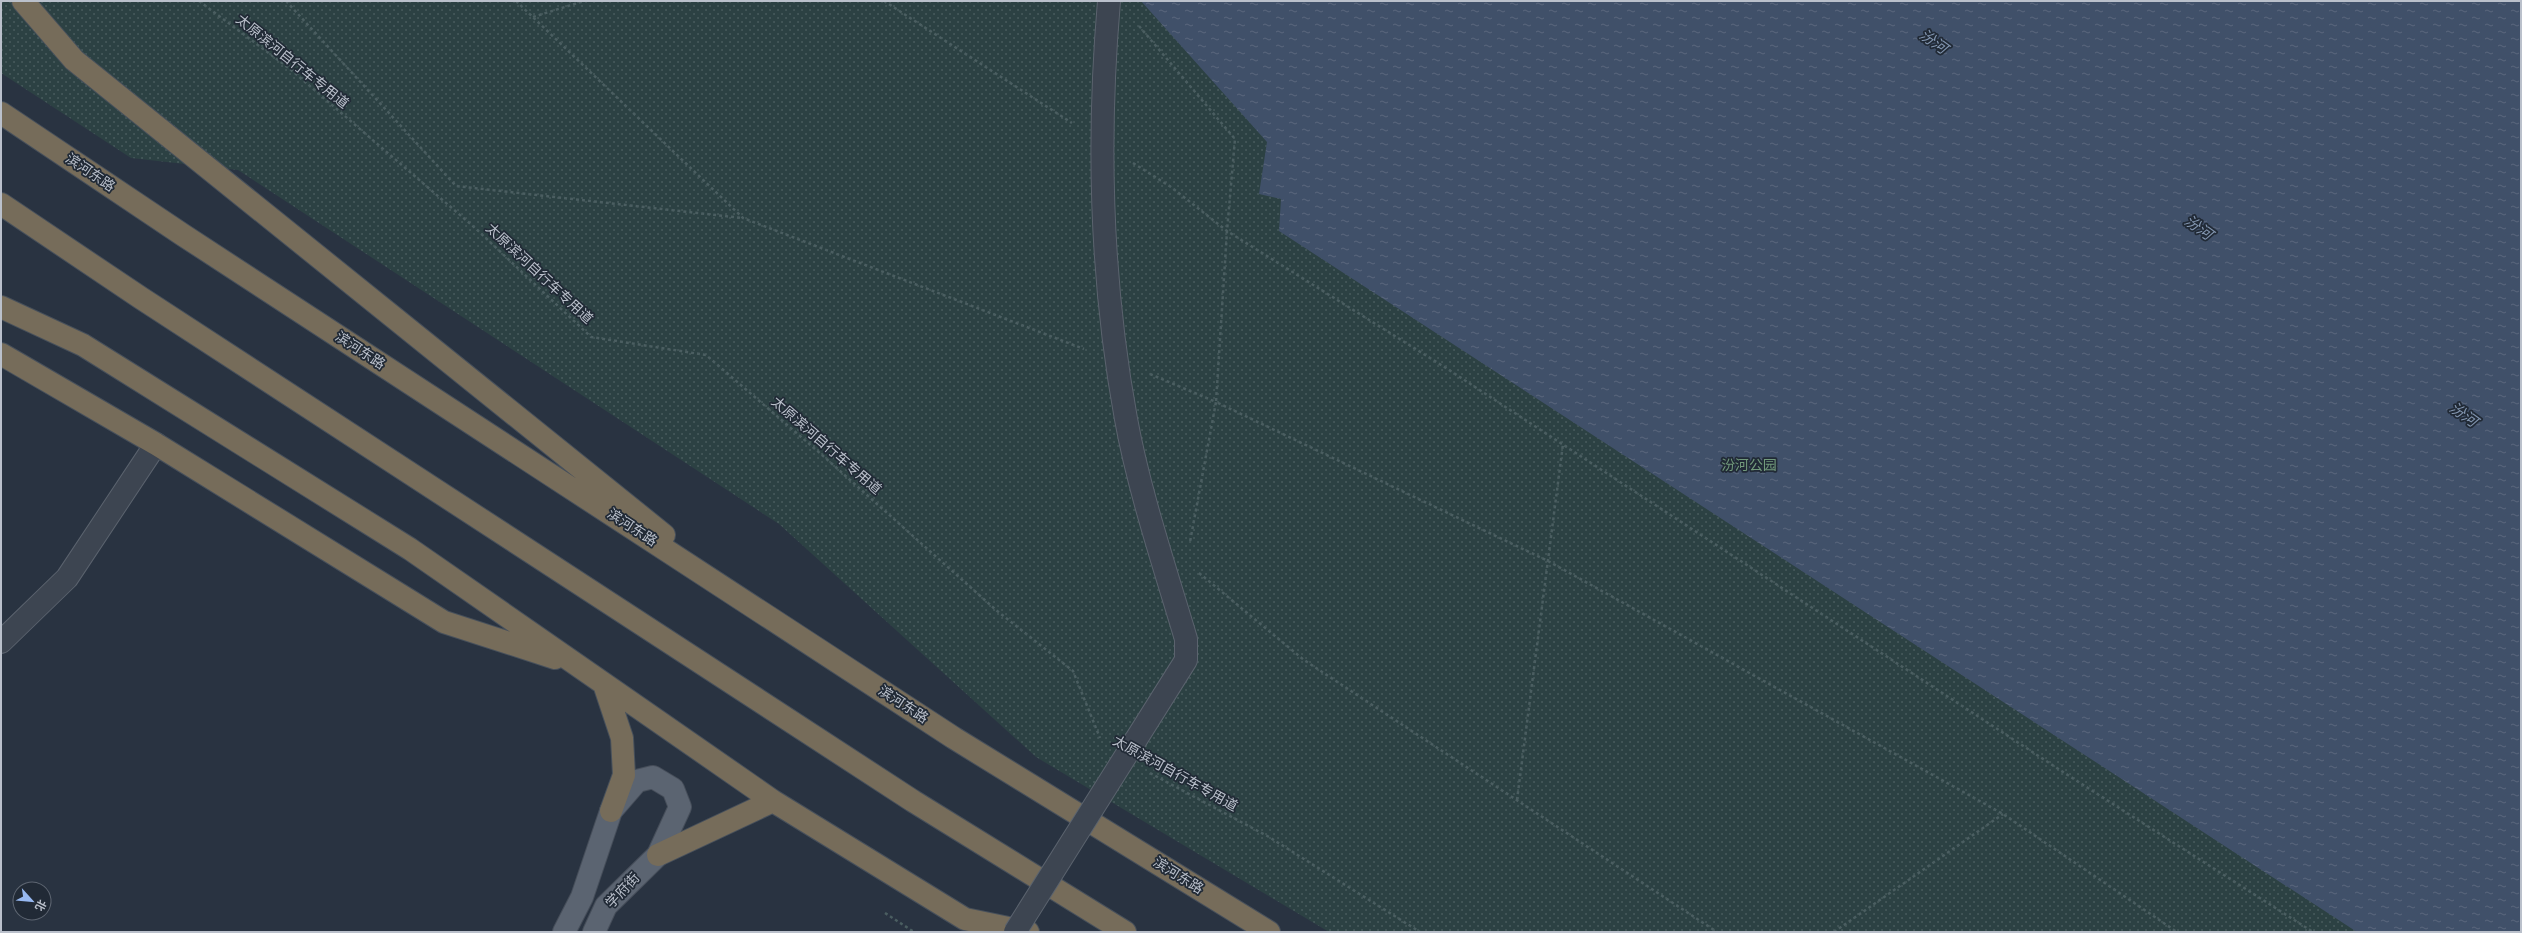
<svg xmlns="http://www.w3.org/2000/svg" width="2522" height="933" font-family="'Source Sans 3','Noto Sans SC',sans-serif">
	<defs>
		<pattern id="green-dots" width="8" height="8" patternUnits="userSpaceOnUse"><rect width="8" height="8" fill="#2c4143"/><path d="M2 2h.1M6 6h.1" fill="none" stroke="#485b5d" stroke-width="1.8" stroke-linecap="round"/></pattern>
		<pattern id="water-ripples" width="26" height="14" patternUnits="userSpaceOnUse"><rect width="26" height="14" fill="#405069"/><path d="M2 4q2-2 4 0t4 0M15 11q2-2 4 0t4 0" fill="none" stroke="#5a677d"/></pattern>
	</defs>
	<rect width="100%" height="100%" fill="#293341"/>
	<path fill="url(#green-dots)" d="M 1,1 L 2521,1 L 2521,932 L 1329,932 L 1036,757 L 779,524 L 238,170 L 131,158 L 1,73 Z"/>
	<path fill="url(#water-ripples)" d="M 1141,1 L 2521,1 L 2521,932 L 2357,932 L 1279,231 L 1281,199 L 1259,194 L 1267,142 Z"/>
	<g fill="none" stroke-linecap="round" stroke-linejoin="round">
		<g stroke="#5b636e" stroke-width="24">
			<path id="minor" d="M 1,642 L 67,578 L 156,444"/>
		</g>
		<g stroke="#464e5a" stroke-width="24">
			<path id="major" d="M 564,932 L 582,897 L 611,811 L 637,781 L 653,777 L 673,789 L 680,807 L 658,855 L 606,906 L 594,932"/>
		</g>
		<g stroke="#47505b" stroke-width="24">
			<path id="highway" d="M 23,1 L 74,60 L 664,535
				M 1,113 L 183,235 L 954,738 L 1269,932
				M 1,204 L 141,298 L 913,801 L 1125,932
				M 1,307 L 83,345 L 410,549 L 773,801
				M 1,354 L 156,444 L 444,622 L 555,658
				M 604,684 L 622,738 L 624,775 L 611,811
				M 658,855 L 773,801 L 965,919 L 1028,932"/>
		</g>
		<path stroke="#4b5e61" stroke-width="2.5" stroke-dasharray="3 3" stroke-linecap="butt" d="M 199,1 L 290,69 L 474,227 L 591,337 L 706,355 L 822,455 L 996,610 L 1073,671 L 1100,738
			M 286,1 L 456,186 L 742,218
			M 516,1 L 743,218 L 1084,349
			M 884,1 L 1072,123
			M 533,17 L 584,1
			M 1139,26 L 1235,139 L 1227,231 L 1216,402 L 1548,561 L 2003,814 L 2177,932
			M 1133,163 L 1171,187 L 1227,231 L 1446,368 L 2063,772 L 2313,932
			M 1150,374 L 1216,402 L 1190,542
			M 1199,573 L 1304,660 L 1717,932
			M 1150,773 L 1269,837 L 1420,932
			M 1517,800 L 1563,444
			M 885,913 L 914,932
			M 1834,932 L 2003,814"/>
		<use href="#minor" stroke="#3d4551" stroke-width="22"/>
		<use href="#major" stroke="#5b6471" stroke-width="22"/>
		<use href="#highway" stroke="#766c5a" stroke-width="22"/>
		<g stroke="#5b636e" stroke-width="24" stroke-linecap="butt">
			<path id="minor-bridge" d="M 1015,932 L 1186,660 L 1186,639 C 1165,568 1139,491 1126,419 C 1101,282 1097,140 1109,1"/>
		</g>
		<use href="#minor-bridge" stroke="#3d4551" stroke-width="22"/>
	</g>
	<g text-anchor="middle" dominant-baseline="central" stroke-width="3.5" stroke-linejoin="round" paint-order="stroke">
		<g font-size="14" fill="#bac0cb" stroke="#212a36">
			<text transform="translate(292 62) rotate(39)">太原滨河自行车专用道</text>
			<text transform="translate(90 173) rotate(34)">滨河东路</text>
			<text transform="translate(539 274) rotate(43)">太原滨河自行车专用道</text>
			<text transform="translate(360 351) rotate(33)">滨河东路</text>
			<text transform="translate(826 446) rotate(41)">太原滨河自行车专用道</text>
			<text transform="translate(632 528) rotate(33)">滨河东路</text>
			<text transform="translate(903 705) rotate(33)">滨河东路</text>
			<text transform="translate(1175 774) rotate(29)">太原滨河自行车专用道</text>
			<text transform="translate(1178 876) rotate(32)">滨河东路</text>
			<text transform="translate(623 891) rotate(-47)">学府街</text>
		</g>
		<g font-size="14" fill="#729a7c" stroke="#212a36">
			<text x="1749" y="466">汾河公园</text>
		</g>
		<g font-size="15" font-style="italic" fill="#8396b0" stroke="#212a36">
			<text transform="translate(1933 42) rotate(35)">汾河</text>
			<text transform="translate(2198 228) rotate(35)">汾河</text>
			<text transform="translate(2463 415) rotate(35)">汾河</text>
		</g>
	</g>
	<rect width="2522" height="933" fill="none" stroke="#bac0cb" stroke-width="4"/>
	<g transform="translate(32 901) rotate(117)"><circle r="19" fill="#212a36" stroke="#5e6672"/>
	<path d="M0-3L7 15L0 10L-7 15Z" fill="#97b9f2"/>
	<text y="-6" font-size="11" font-weight="bold" text-anchor="middle" fill="#bac0cb">北</text>
	</g>
</svg>
